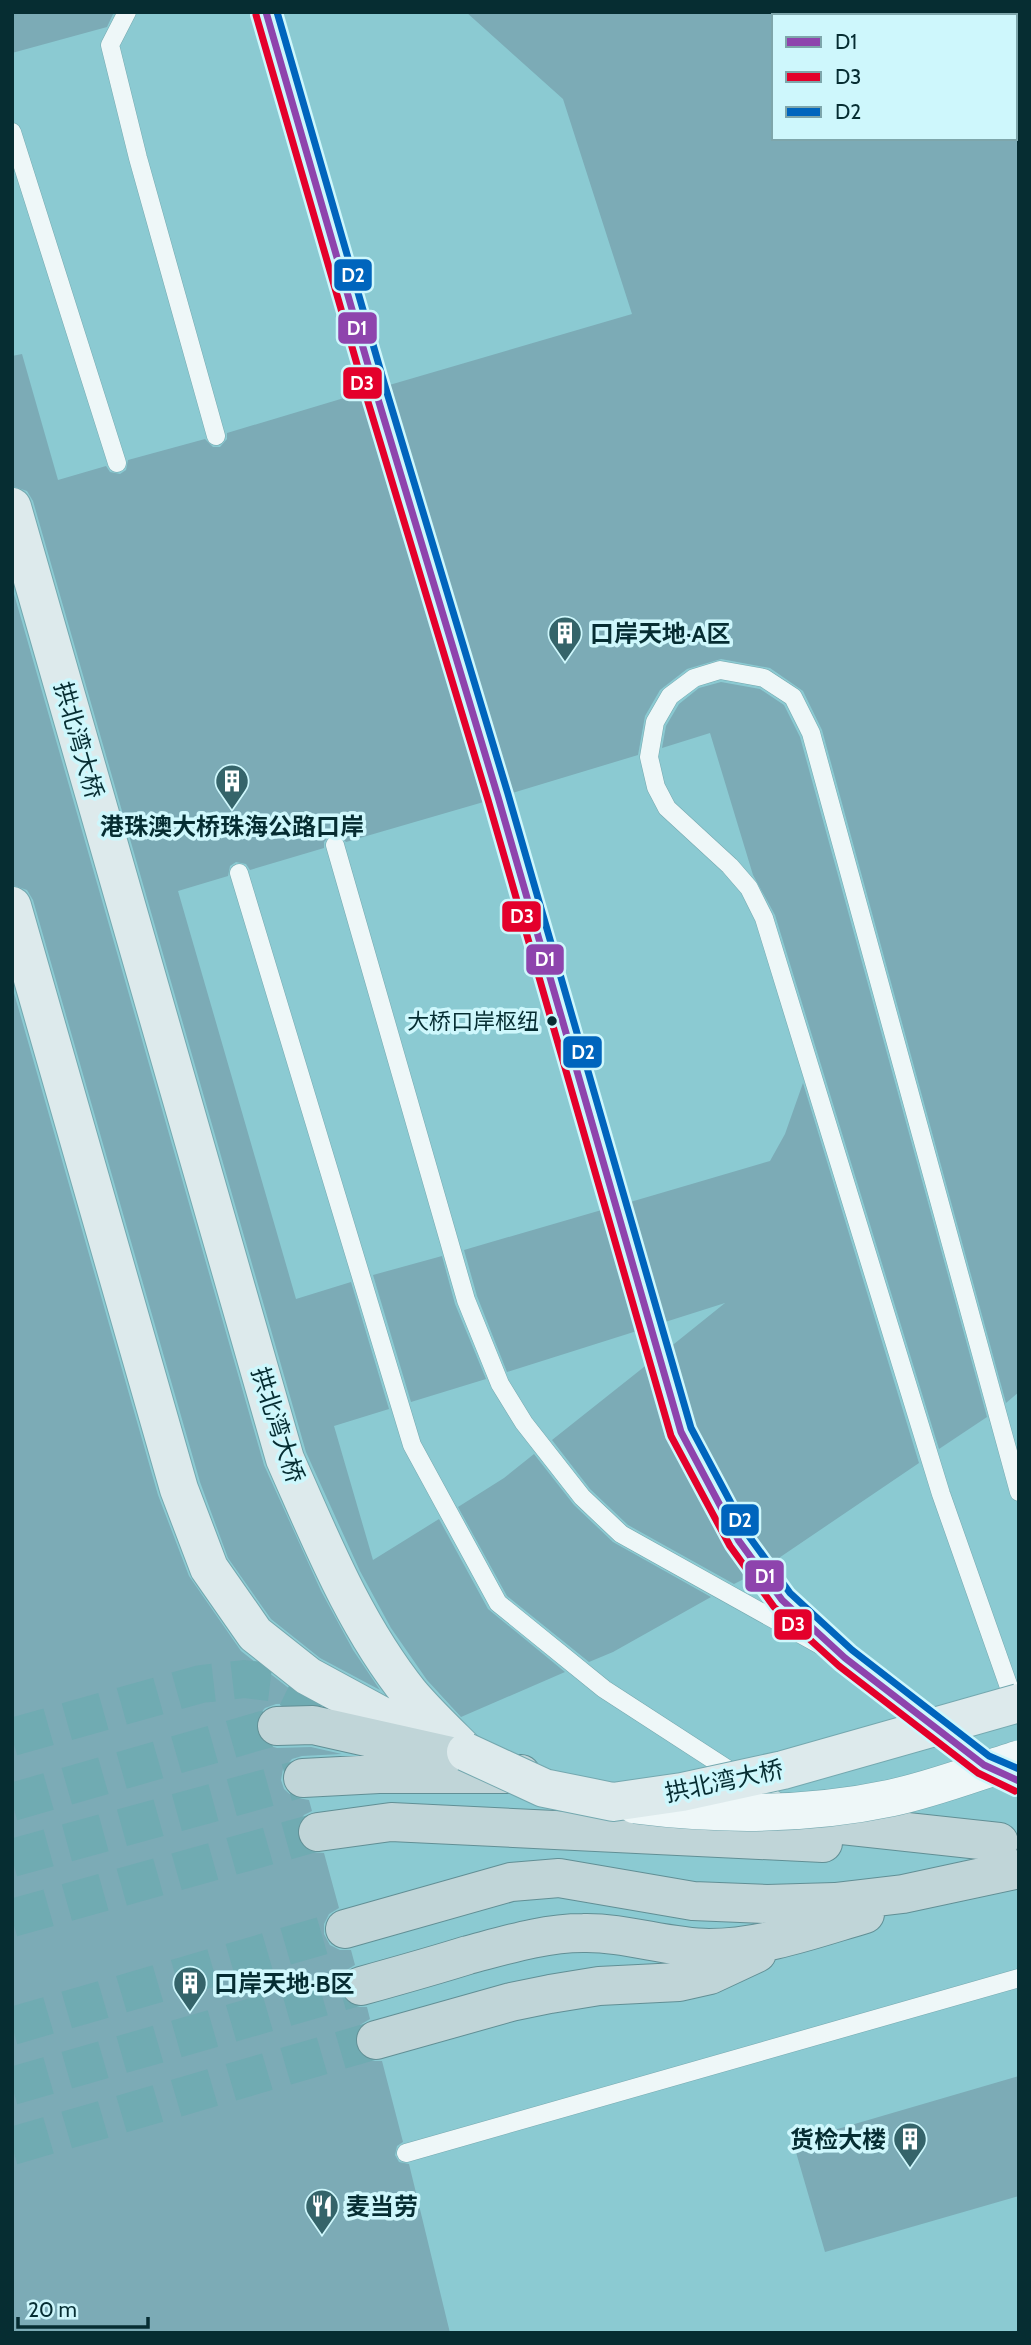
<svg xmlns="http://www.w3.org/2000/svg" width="1031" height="2345" font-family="Cabin,'Noto Sans SC',sans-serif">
	<rect width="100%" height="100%" fill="#8bcad2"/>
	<path fill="#7cabb6" d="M 12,12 L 114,12 L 107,27 L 12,53 Z
		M 466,12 L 774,12 L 774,138 L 1019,138 L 1019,1392 L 1006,1403 L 822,730 L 803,691 L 770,668 L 721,659 L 687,669 L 660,690 L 645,716 L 638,755 L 509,794 L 501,786 L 494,786 L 487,794 L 487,801 L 346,842 L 338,834 L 331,834 L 324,842 L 324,848 L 250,870 L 246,864 L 236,862 L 230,866 L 228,876 L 178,891 L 296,1299 L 351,1282 L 389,1409 L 334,1426 L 373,1560 L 439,1519 L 488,1609 L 565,1672 L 461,1717 L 427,1680 L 391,1628 L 360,1571 L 306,1452 L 33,501 L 27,491 L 12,486 L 12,356 L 22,354 L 58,480 L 106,466 L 110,472 L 120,474 L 126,470 L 128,460 L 205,439 L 213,447 L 220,447 L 227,439 L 227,433 L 364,392 L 372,400 L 379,400 L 386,392 L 386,386 L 632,314 L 563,99 Z
		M 12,587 L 264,1465 L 321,1591 L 353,1650 L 380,1690 L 320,1658 L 271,1619 L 228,1558 L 200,1482 L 33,900 L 27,890 L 12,885 Z
		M 721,682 L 760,689 L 784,705 L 800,737 L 987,1417 L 939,1449 L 775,915 L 753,875 L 710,733 L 662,748 L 666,726 L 679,704 L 699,688 Z
		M 12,986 L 158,1495 L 189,1576 L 241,1651 L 295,1693 L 312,1703 L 276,1704 L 265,1708 L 258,1716 L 255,1726 L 259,1738 L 267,1745 L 277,1748 L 311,1747 L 342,1754 L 302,1756 L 292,1759 L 283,1769 L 281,1780 L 284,1789 L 293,1797 L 309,1800 L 312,1811 L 304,1815 L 298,1823 L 297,1836 L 300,1845 L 309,1852 L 324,1853 L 339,1908 L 329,1914 L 324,1924 L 324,1934 L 330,1945 L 340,1950 L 351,1950 L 355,1965 L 345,1971 L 340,1981 L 340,1991 L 346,2002 L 356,2007 L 367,2007 L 370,2019 L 360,2025 L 355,2034 L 355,2045 L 361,2056 L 371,2061 L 382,2061 L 403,2142 L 397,2146 L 395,2155 L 399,2162 L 409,2164 L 450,2333 L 12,2333 Z
		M 803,1083 L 919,1463 L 770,1564 L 749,1535 L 692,1428 L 669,1348 L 725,1303 L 662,1323 L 627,1203 L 770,1161 L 785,1134 Z
		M 605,1209 L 640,1330 L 507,1372 L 477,1296 L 464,1250 Z
		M 442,1256 L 455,1304 L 486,1379 L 411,1402 L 373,1275 Z
		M 649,1363 L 671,1437 L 729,1547 L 750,1576 L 734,1584 L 628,1525 L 590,1489 L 552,1440 Z
		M 534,1454 L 574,1505 L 613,1542 L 711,1597 L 613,1652 L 589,1662 L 507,1596 L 458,1507 L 504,1478 Z
		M 1019,2076 L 1019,2196 L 825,2252 L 793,2142 Z"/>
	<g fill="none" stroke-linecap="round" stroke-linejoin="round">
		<path stroke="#70abb2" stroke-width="38" stroke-dasharray="38 19" stroke-linecap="butt" d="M 12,1737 L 201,1684 L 244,1679 L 278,1683 L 348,1717
			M 12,1802 L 277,1726
			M 12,1858 L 303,1778
			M 12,1918 L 318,1832
			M 12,2026 L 345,1929
			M 12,2086 L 361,1986
			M 12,2146 L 376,2040"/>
		<g stroke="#74a8af" stroke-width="19">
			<path id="service" d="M 127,12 L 110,45 L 138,158 L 216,436
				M 266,12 L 375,389
				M 12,132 L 117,463
				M 498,797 L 681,1432 L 739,1541 L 782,1600 L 845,1658 L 984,1765 L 1019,1781
				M 335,845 L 466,1300 L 500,1384 L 524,1423 L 582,1497 L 621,1534 L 820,1645
				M 239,873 L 412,1445 L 498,1603 L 604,1689 L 786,1807
				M 1016,1707 L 941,1494 L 764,918 L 749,888 L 730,866 L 667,808 L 656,787 L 649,757 L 655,722 L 670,696 L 694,678 L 720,670 L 764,678 L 793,697 L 811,733 L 1019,1492
				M 406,2153 L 1019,1978"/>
		</g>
		<g stroke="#74a8af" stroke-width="40">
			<path id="secondary" d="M 12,507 L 285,1459 C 321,1540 354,1624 410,1694 C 427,1714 447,1733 466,1752
				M 12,906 L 179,1489 L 209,1568 L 255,1634 L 308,1676 L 391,1721 L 448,1744"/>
		</g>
		<g stroke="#618f95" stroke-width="40">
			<path id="trunk" d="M 277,1726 L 313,1725 L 460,1758
				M 303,1778 L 379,1774 L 521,1774
				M 787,1819 L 999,1842
				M 318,1832 L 391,1822 L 823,1843
				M 345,1929 L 511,1882 L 559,1878 L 693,1901 L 767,1904 L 835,1902 L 903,1894 L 1019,1869
				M 361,1986 C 397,1976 433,1966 468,1955 C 506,1945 544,1933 583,1933 C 626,1932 667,1948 709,1948 C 763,1948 814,1929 865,1914
				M 376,2040 L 511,2002 L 550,1994 L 599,1986 L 679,1982 L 710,1975 L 757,1953"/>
		</g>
		<use href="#service" stroke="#eef7f8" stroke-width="18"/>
		<use href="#secondary" stroke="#ddeaec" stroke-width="38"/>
		<use href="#trunk" stroke="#c0d5d8" stroke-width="38"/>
		<g stroke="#74a8af" stroke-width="38" stroke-linecap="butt">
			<path id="minor-bridge" d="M 635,1805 C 721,1816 806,1816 891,1798 C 934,1789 977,1772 1019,1759"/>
		</g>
		<g stroke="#74a8af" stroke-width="40" stroke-linecap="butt">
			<path id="secondary-bridge" d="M 466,1752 L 544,1788 L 613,1802 L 682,1792 L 783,1770 L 1019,1703"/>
		</g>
		<use href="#minor-bridge" stroke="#eef7f8" stroke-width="37"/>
		<use href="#secondary-bridge" stroke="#ddeaec" stroke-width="38"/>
		<g stroke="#cef7fc" stroke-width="12">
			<path id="bus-1" d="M 266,12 L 375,389 L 498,797 L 681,1432 L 739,1541 L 782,1600 L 845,1658 L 984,1765 L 1019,1781"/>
		</g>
		<g stroke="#cef7fc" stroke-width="12">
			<path id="bus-2" d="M 256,15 L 365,392 L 488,800 L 671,1436 L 730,1546 L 774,1607 L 839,1666 L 978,1773 L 1015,1791"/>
		</g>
		<g stroke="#cef7fc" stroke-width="12">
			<path id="bus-3" d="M 277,12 L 385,386 L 508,794 L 691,1428 L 748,1535 L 790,1593 L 852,1650 L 989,1756 L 1019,1769"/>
		</g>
		<use href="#bus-1" stroke="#8e44ad" stroke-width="7"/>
		<use href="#bus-2" stroke="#e4002b" stroke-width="7"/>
		<use href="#bus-3" stroke="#0065bd" stroke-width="7"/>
	</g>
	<defs>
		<g id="building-pin" transform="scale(1.75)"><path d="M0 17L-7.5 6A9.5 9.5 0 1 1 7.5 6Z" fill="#35646a" stroke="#cef7fc"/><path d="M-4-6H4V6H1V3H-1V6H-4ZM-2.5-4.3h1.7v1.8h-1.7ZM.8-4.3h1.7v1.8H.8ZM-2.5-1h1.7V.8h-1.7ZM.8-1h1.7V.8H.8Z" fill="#fff"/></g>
		<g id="restaurant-pin" transform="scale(1.75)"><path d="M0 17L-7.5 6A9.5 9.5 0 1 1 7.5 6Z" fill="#35646a" stroke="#cef7fc"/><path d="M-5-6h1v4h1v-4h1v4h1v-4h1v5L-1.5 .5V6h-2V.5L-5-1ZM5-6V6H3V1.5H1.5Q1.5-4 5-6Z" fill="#fff"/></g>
	</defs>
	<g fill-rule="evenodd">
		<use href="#building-pin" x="565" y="633"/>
		<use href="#building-pin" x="232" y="781"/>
		<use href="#building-pin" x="190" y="1983"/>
		<use href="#building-pin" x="910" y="2139"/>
		<use href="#restaurant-pin" x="322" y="2206"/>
	</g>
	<circle fill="#062d32" stroke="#cef7fc" stroke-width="2.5" cx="552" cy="1021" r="6"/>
	<g text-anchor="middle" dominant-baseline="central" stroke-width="7" stroke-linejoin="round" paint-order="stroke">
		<g font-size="22" fill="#062d32" stroke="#cef7fc" text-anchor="end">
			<text x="539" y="1021">大桥口岸枢纽</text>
		</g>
		<g font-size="24" font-weight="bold" fill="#062d32" stroke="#cef7fc" text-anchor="start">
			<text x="590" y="633">口岸天地·A区</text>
			<text x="232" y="826" text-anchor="middle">港珠澳大桥珠海公路口岸</text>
			<text x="214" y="1983">口岸天地·B区</text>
			<text x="886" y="2139" text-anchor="end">货检大楼</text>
			<text x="346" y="2206">麦当劳</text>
		</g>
		<g font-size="24" fill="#062d32" stroke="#cef7fc">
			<text transform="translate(79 740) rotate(74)">拱北湾大桥</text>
			<text transform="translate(278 1425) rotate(72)">拱北湾大桥</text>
			<text transform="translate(724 1781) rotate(-12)">拱北湾大桥</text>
		</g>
	</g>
	<g stroke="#cef7fc" stroke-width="2.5">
		<rect x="333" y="258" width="40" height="34" rx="7" fill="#0065bd"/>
		<rect x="337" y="311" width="41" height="34" rx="7" fill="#8e44ad"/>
		<rect x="342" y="366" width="41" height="34" rx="7" fill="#e4002b"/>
		<rect x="501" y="900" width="41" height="33" rx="7" fill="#e4002b"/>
		<rect x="525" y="943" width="40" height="33" rx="7" fill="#8e44ad"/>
		<rect x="562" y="1035" width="41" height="34" rx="7" fill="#0065bd"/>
		<rect x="720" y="1503" width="40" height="34" rx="7" fill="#0065bd"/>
		<rect x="744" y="1559" width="41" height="34" rx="7" fill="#8e44ad"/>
		<rect x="773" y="1608" width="40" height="33" rx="7" fill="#e4002b"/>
	</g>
	<g font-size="19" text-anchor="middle" font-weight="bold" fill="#fff">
		<text x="353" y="282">D2</text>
		<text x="357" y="335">D1</text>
		<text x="362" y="390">D3</text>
		<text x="522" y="923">D3</text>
		<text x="545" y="966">D1</text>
		<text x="583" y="1059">D2</text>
		<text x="740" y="1527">D2</text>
		<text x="765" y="1583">D1</text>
		<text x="793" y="1631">D3</text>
	</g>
	<rect width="1031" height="2345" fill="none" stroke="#062d32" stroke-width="28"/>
	<rect x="772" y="14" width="245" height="126" fill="#cef7fc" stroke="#7ea6ab" stroke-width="2"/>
	<rect x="786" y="37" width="35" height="10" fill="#8e44ad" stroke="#7ea6ab" stroke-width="2"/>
	<text x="835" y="49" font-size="21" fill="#062d32">D1</text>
	<rect x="786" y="72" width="35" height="10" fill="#e4002b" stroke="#7ea6ab" stroke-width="2"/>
	<text x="835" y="84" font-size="21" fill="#062d32">D3</text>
	<rect x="786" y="107" width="35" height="10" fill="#0065bd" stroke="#7ea6ab" stroke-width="2"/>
	<text x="835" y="119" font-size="21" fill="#062d32">D2</text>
	<path d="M18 2317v10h130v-10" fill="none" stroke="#062d32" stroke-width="3.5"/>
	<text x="28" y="2317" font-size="21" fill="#062d32" stroke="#cef7fc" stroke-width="5" paint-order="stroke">20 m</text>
</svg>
